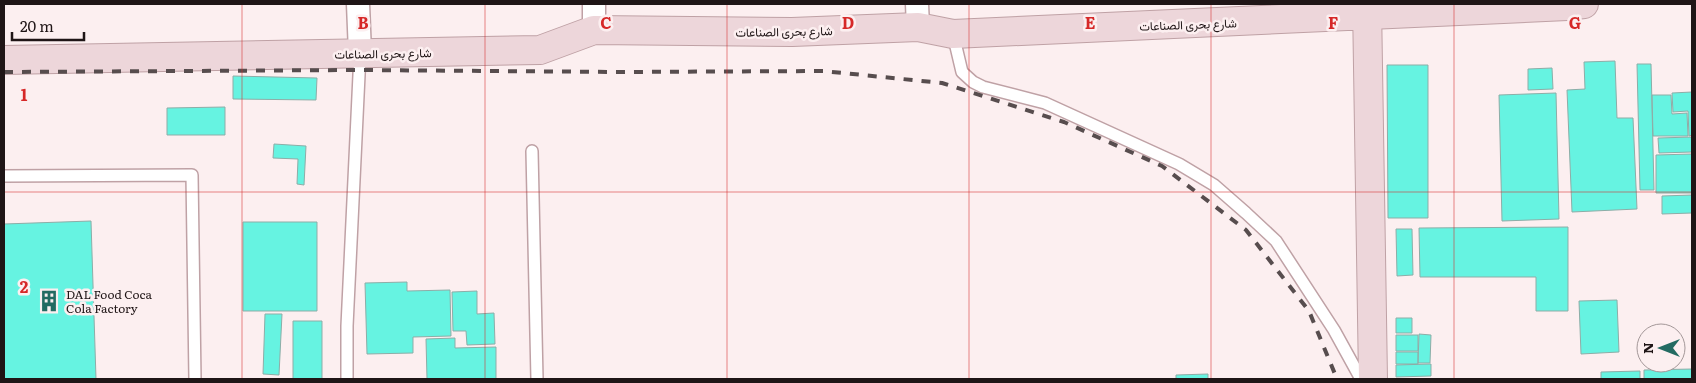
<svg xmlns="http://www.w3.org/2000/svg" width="1696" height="383" font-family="Literata,Vazirmatn,serif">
	<rect width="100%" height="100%" fill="#fceff0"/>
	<path fill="#66f3e1" stroke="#8dada7" d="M 1615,61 L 1617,118 L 1633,118 L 1637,209 L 1572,212 L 1567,90 L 1585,89 L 1584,62 Z
		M 1637,64 L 1651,64 L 1654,190 L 1640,190 Z
		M 1387,65 L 1428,65 L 1428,218 L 1388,218 Z
		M 1552,68 L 1553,89 L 1528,90 L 1528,69 Z
		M 233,76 L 317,78 L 316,100 L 233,99 Z
		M 1692,92 L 1692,135 L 1689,136 L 1688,111 L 1673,112 L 1672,93 Z
		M 1556,93 L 1559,219 L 1502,221 L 1499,95 Z
		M 1652,95 L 1671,95 L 1672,114 L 1687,113 L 1688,136 L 1653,136 Z
		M 225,107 L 225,135 L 167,135 L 167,108 Z
		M 1692,137 L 1692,152 L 1659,153 L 1658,138 Z
		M 274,144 L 306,146 L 304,185 L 297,184 L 298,159 L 273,158 Z
		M 1692,154 L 1692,193 L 1656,193 L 1656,155 Z
		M 1692,195 L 1692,213 L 1662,214 L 1662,196 Z
		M 91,221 L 96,379 L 4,379 L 4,224 Z
		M 243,222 L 317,222 L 317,311 L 243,311 Z
		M 1568,227 L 1568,311 L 1536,311 L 1536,277 L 1420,277 L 1419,228 Z
		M 1396,229 L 1412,229 L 1413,275 L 1397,276 Z
		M 407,282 L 407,291 L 450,290 L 451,336 L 413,337 L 413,353 L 367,354 L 365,283 Z
		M 477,291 L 477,314 L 494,313 L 495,344 L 467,345 L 466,331 L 453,331 L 452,292 Z
		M 1617,300 L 1619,352 L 1581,354 L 1579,301 Z
		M 265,314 L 282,314 L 279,375 L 263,374 Z
		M 1396,318 L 1412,318 L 1412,333 L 1396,333 Z
		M 293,321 L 322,321 L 322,379 L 293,379 Z
		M 1419,334 L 1431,335 L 1430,363 L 1418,363 Z
		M 1396,335 L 1418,335 L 1418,351 L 1396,351 Z
		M 455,338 L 455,348 L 496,347 L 496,379 L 427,379 L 426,339 Z
		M 1396,352 L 1418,352 L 1418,364 L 1396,364 Z
		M 1431,364 L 1431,376 L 1396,377 L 1396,365 Z
		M 1692,369 L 1692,379 L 1644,379 L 1644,370 Z
		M 1640,371 L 1640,379 L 1601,379 L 1601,372 Z
		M 1208,374 L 1208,379 L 1176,379 L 1176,375 Z"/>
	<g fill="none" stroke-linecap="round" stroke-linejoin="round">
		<g stroke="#bfa1a5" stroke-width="14">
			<path id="lane" d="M 953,34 L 962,72 L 973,82 L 983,87 L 1045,103 L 1179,164 L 1214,185 L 1246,213 L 1276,241 L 1334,330 L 1361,379
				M 532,151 L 537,379
				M 4,176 L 192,175 L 195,379
				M 347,379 L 347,326 L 360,54"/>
		</g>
		<g stroke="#bfa1a5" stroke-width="25">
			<path id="street" d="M 358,4 L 360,53
				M 594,4 L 594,30
				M 917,4 L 918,27"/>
		</g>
		<g stroke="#bfa1a5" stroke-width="30">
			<path id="secondary" d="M 1367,4 L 1373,379
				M 4,60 L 540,50 L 594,30 L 792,32 L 918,27 L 953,34 L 1567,6 L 1584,4"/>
		</g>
		<use href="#lane" stroke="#fff" stroke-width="11"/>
		<use href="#street" stroke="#fff" stroke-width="22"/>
		<use href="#secondary" stroke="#edd6da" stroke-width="28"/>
		<path stroke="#574d4e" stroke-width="4" stroke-dasharray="9 9" stroke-linecap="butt" d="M 4,72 L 358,70 L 621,72 L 823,71 L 942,83 L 1064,122 L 1162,166 L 1246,230 L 1309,311 L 1337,379"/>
	</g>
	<path fill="none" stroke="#d62828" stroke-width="1" stroke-opacity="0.55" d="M 242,4 L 242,379M 485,4 L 485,379M 727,4 L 727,379M 969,4 L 969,379M 1211,4 L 1211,379M 1454,4 L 1454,379M 4,192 L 1692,192"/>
	<defs>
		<g id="building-bare" transform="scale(1.725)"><path d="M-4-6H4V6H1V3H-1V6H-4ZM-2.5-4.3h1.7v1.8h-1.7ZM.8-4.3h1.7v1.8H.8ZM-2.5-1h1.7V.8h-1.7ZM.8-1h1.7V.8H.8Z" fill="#236b62" stroke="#fceff0" stroke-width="2.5" paint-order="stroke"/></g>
	</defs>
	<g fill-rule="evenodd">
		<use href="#building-bare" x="49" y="301"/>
	</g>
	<g text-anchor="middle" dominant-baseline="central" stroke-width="5" stroke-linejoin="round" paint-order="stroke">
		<g font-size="12" fill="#1f1516" stroke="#fceff0">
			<text transform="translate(1188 24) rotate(-2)">شارع بحرى الصناعات</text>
			<text transform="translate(784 31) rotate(-1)">شارع بحرى الصناعات</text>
			<text transform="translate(383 53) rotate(-1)">شارع بحرى الصناعات</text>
		</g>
		<g font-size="12" fill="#1f1516" stroke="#fceff0" text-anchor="start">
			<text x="66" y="294">DAL Food Coca<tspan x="66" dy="14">Cola Factory</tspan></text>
		</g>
	</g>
	<g font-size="16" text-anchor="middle" font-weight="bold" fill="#d62828" stroke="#fceff0" stroke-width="5" stroke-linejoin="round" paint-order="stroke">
		<text x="363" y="29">B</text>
		<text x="606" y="29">C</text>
		<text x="848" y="29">D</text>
		<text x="1090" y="29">E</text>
		<text x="1333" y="29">F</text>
		<text x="1575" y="29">G</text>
		<text x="24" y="101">1</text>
		<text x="24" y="293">2</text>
	</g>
	<rect width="1696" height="383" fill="none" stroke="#1f1516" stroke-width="10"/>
	<g transform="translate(1661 348) rotate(270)"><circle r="24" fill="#fceff0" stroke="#a49899"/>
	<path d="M0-4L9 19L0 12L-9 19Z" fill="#236b62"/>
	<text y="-8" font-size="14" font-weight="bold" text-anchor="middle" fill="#1f1516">N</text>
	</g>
	<path d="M12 32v8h72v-8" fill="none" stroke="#1f1516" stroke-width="2.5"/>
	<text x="20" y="32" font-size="15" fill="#1f1516" stroke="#fceff0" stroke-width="4" paint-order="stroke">20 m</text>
</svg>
